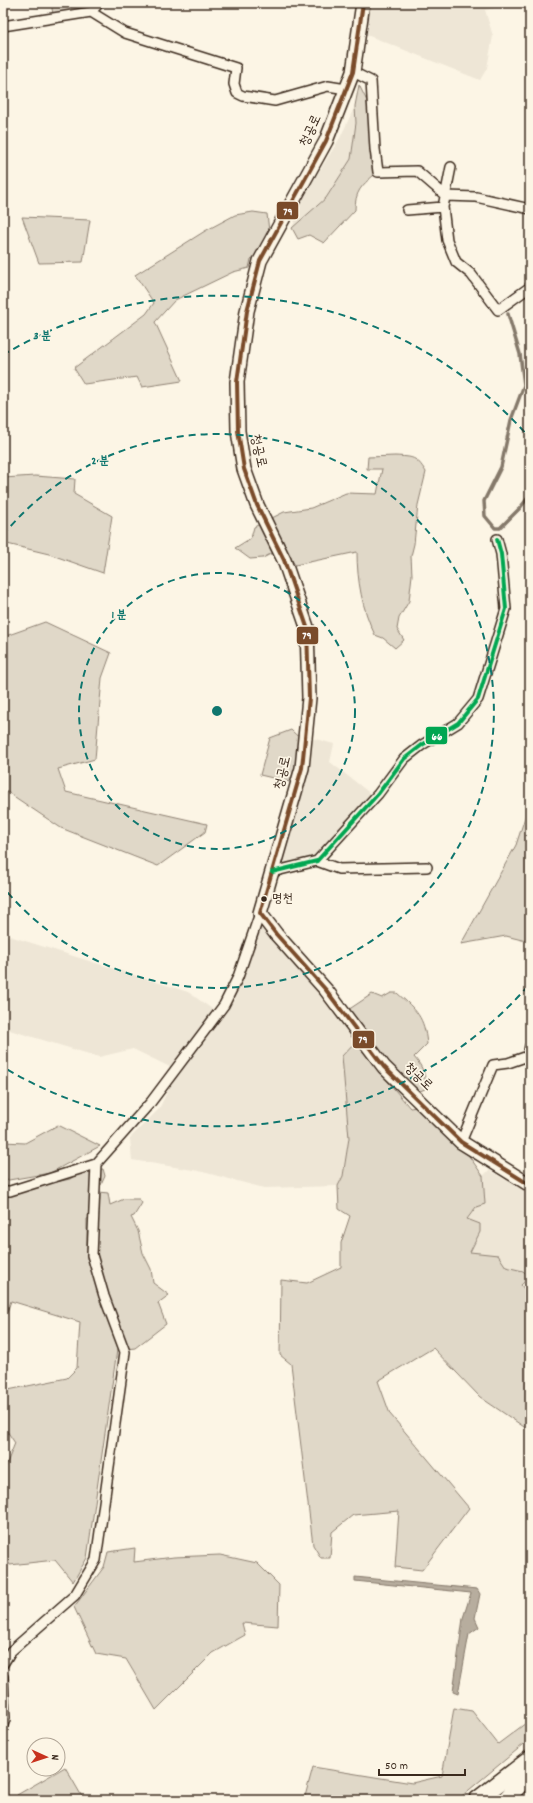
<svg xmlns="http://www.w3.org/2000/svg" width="533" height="1803" font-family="Dekko,'Poor Story',sans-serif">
	<rect width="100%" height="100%" fill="#fcf5e5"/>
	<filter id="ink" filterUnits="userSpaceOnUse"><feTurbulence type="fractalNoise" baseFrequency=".025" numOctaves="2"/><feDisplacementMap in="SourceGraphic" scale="8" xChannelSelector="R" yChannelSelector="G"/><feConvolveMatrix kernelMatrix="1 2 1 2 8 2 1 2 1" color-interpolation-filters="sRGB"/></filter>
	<g filter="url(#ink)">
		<path fill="#eee6d6" d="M 369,3 L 520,3 L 485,10 L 493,36 L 487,68 L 480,80 L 367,35 Z
			M 355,106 L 356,123 L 351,159 L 326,198 L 292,228 L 305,194 L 340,138 Z
			M 312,738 L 334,744 L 330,762 L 371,794 L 316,858 L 278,867 Z
			M 262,924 L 339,1013 L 353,1033 L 355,1042 L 342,1056 L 349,1138 L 343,1176 L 338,1186 L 264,1188 L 199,1171 L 132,1160 L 130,1138 L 159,1109 L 170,1086 L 242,975 Z
			M 3,934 L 188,992 L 215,1011 L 172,1068 L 133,1049 L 99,1057 L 3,1028 Z
			M 489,1170 L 530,1194 L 530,1277 L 523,1271 L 506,1267 L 479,1254 L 470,1252 L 480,1232 L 467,1220 L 476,1207 L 485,1204 L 483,1176 Z"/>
		<path fill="#e0d8c8" stroke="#8e8173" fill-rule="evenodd" d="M 51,3 L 107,3 L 100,8 L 79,4 L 78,10 L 53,14 Z
			M 359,85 L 367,101 L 374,175 C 361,186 355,192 355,210 L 324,243 L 309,235 L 298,239 L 292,228 L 326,198 L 351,159 L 356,123 L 355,106 Z
			M 253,212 L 267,214 L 269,231 L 258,255 L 251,259 L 249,268 L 233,272 L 175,300 L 155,322 L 182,381 L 142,387 L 137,377 L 84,384 L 74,368 L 146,314 L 154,303 L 135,275 L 205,231 L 235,215 Z
			M 22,217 L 90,220 L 83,262 L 39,263 Z
			M 395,456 C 413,457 416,456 426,472 L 418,505 L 414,544 L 411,556 L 412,575 L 409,601 L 399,618 L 397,629 L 404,640 L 395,648 L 383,638 L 375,635 C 362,609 357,580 357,552 L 295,565 L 284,547 L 263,558 L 250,559 L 235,548 L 251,538 L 254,527 L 284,512 L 311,508 L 346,493 L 377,494 L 382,469 L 367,469 L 368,457 Z
			M 35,476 L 75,479 L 74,494 L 112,516 L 103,573 L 49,554 L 3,543 L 3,478 Z
			M 45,622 L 111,653 L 102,678 L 95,759 L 58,769 L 66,792 L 207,824 L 205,832 L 158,866 L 61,828 L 3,789 L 3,637 Z
			M 291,730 L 310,748 L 309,768 L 304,777 L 290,782 L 260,775 L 270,738 Z
			M 530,802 L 530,942 L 506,936 L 461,944 L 516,845 Z
			M 391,993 L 397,993 C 417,1011 424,1016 427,1044 L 414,1057 C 423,1067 427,1077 425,1089 L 420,1091 L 410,1085 L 383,1058 L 372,1040 L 348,1010 L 372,994 L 382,998 Z
			M 355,1042 L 410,1108 L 418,1107 L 462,1146 L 483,1176 L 485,1204 L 476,1207 L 467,1219 L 480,1224 L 480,1232 L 470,1252 L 498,1255 L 506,1267 L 523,1271 L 530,1277 L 521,1285 L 530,1296 L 530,1431 L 480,1397 L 433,1348 L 378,1381 L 390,1414 L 469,1508 L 422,1570 L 395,1567 L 399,1511 L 353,1515 L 332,1532 L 330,1558 L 321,1558 L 313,1545 L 291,1364 L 280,1355 L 281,1280 L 307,1283 L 341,1267 L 341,1243 L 350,1216 L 339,1209 L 338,1186 L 343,1176 L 349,1138 L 342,1056 Z
			M 58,1125 L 100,1146 L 50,1173 L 3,1181 L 3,1142 L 25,1143 Z
			M 103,1169 L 105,1176 L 101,1185 L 91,1191 L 108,1193 L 110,1205 L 124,1199 L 139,1199 L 142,1203 L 134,1216 L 131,1217 L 138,1231 L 143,1253 L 151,1269 L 153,1283 L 169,1295 L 158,1303 L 166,1324 L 135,1348 L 117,1350 L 87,1558 L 73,1582 L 55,1560 L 10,1565 L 3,1552 L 3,1473 L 15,1443 L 3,1425 L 3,1387 L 8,1390 L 67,1378 L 77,1368 L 80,1322 L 11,1301 L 3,1323 L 3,1194 L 70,1179 L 77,1174 ZM 97,1215 L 97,1253 L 87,1259 L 87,1219 Z
			M 135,1548 L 134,1562 L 174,1557 L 220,1555 L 257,1563 L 279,1585 L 278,1626 L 242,1623 L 245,1635 L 213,1653 L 156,1710 L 126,1659 L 96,1654 L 74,1607 L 104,1567 L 108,1552 Z
			M 454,1708 L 472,1711 L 498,1744 L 530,1720 L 530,1739 L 457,1800 L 304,1800 L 313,1767 L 412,1783 L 442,1776 Z
			M 65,1767 L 84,1800 L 21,1800 L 17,1795 Z"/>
		<path fill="#b7ad9e" stroke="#85796b" d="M 355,1577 L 477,1589 L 480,1594 L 475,1618 L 479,1627 L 469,1634 L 458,1694 L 453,1692 L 463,1618 L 471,1593 L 355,1581 Z"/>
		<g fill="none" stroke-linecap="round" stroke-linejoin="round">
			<path stroke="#85796b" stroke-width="3.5" d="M 508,314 L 520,354 L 524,385 L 511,420 L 501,467 L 484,501 L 485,516 L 495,528 L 500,528 L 520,508 L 530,495"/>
			<g stroke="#3b2a1e" stroke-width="12">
				<path id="street" d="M 91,12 L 99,3
					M 3,26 L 91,12 L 125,33 L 236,68 L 234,84 L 237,93 L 243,96 L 275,101 L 328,86 L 346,89
					M 353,72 L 371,81 L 375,149 L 378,172 L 417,171 L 446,196 L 476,197 L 530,209
					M 443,207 L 447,240 L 456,262 L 471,274 L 498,310 L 530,287
					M 407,210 L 443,207 L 451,167
					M 317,861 L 339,869 L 427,867
					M 272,872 L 317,861 L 378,794 L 404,759 L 422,745 L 458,723 L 478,699 L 506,609 L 501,554 L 497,539
					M 461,1142 L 493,1065 L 508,1063 L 528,1056 L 530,1046
					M 96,1164 L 151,1102 L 224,1005 L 238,977 L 260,913
					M 3,1191 L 10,1191 L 96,1164
					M 3,1664 L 11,1651 L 75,1595 L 96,1560 L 125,1352 L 104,1296 L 92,1255 L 96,1164
					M 3,1677 L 5,1719 L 3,1725"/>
			</g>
			<g stroke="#3b2a1e" stroke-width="16">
				<path id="secondary" d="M 363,3 L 353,72 L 326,141 L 260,261 L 247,311 L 237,382 L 238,431 L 244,469 L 257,505 L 284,560 L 307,627 L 309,698 L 302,768 L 260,913 L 276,934 L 326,990 L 384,1067 L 461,1142 L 530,1185"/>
			</g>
			<g stroke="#3b2a1e" stroke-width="19">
				<path id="highway" d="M 477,1800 L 530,1759
					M 505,1800 L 530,1774"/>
			</g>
			<use href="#street" stroke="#fcf5e5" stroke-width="9"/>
			<use href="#secondary" stroke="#fcf5e5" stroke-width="13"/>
			<use href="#highway" stroke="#fcf5e5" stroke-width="16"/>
			<g stroke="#fcf5e5" stroke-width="7">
				<path id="bus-1" d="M 363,3 L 353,72 L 326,141 L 260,261 L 247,311 L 237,382 L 238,431 L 244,469 L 257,505 L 284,560 L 307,627 L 309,698 L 302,768 L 260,913 L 276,934 L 326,990 L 384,1067 L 461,1142 L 530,1185"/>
			</g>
			<g stroke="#fcf5e5" stroke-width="7">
				<path id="bus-2" d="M 272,872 L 317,861 L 378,794 L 404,759 L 422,745 L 458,723 L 478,699 L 506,609 L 501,554 L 497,539"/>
			</g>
			<use href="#bus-1" stroke="#7a4b2a" stroke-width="4"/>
			<use href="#bus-2" stroke="#00a651" stroke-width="4"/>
		</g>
	</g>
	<g fill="none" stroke="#0f766e" stroke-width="2" stroke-dasharray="7 5">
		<circle cx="217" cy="711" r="138"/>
		<path d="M3 535A277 277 0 1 1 3 887"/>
		<path d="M528 986A415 415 0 0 1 3 1067M3 355A415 415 0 0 1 528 436"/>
	</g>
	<circle fill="#3b2a1e" stroke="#fcf5e5" stroke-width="1.5" cx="264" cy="899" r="3.5"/>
	<g text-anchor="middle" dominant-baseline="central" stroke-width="3.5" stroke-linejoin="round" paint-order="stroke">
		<g font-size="13" fill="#3b2a1e" stroke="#fcf5e5" text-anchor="start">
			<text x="272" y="899">명천</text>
		</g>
		<g font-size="14" fill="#3b2a1e" stroke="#fcf5e5">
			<text transform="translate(311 131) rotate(-65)">청공로</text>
			<text transform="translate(258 451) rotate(78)">청공로</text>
			<text transform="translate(283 773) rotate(-77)">청공로</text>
			<text transform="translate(418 1077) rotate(44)">청공로</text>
		</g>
	</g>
	<circle cx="217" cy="711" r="6" fill="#0f766e" stroke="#fcf5e5" stroke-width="2"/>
	<g font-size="12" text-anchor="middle" font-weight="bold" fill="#0f766e" stroke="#fcf5e5" stroke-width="3.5" stroke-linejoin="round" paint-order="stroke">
		<text x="42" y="339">3 분</text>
		<text x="100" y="464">2 분</text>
		<text x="119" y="618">1 분</text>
	</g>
	<g stroke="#fcf5e5" stroke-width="1.5">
		<rect x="276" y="201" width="23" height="19" rx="4" fill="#7a4b2a"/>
		<rect x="296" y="626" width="23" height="19" rx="4" fill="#7a4b2a"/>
		<rect x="425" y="726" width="23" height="19" rx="4" fill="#00a651"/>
		<rect x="352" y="1030" width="23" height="19" rx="4" fill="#7a4b2a"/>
	</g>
	<g font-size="11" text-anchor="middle" font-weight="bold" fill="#fff">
		<text x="288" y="215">79</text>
		<text x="307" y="639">79</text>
		<text x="437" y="740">66</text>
		<text x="363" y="1043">79</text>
	</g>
	<rect width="533" height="1803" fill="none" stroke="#fcf5e5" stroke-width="16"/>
	<rect x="8" y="8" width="517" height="1787" fill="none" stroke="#3b2a1e" stroke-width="1.5" filter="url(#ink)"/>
	<g transform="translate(46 1757) rotate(93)"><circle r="19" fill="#fcf5e5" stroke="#afa495"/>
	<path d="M0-3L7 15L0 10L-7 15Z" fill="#c8321e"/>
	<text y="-6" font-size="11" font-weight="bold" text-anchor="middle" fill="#3b2a1e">N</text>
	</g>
	<path d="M379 1769v6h86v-6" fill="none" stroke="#3b2a1e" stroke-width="2"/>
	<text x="385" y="1769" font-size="12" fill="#3b2a1e" stroke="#fcf5e5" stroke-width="3" paint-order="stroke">50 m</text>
</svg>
